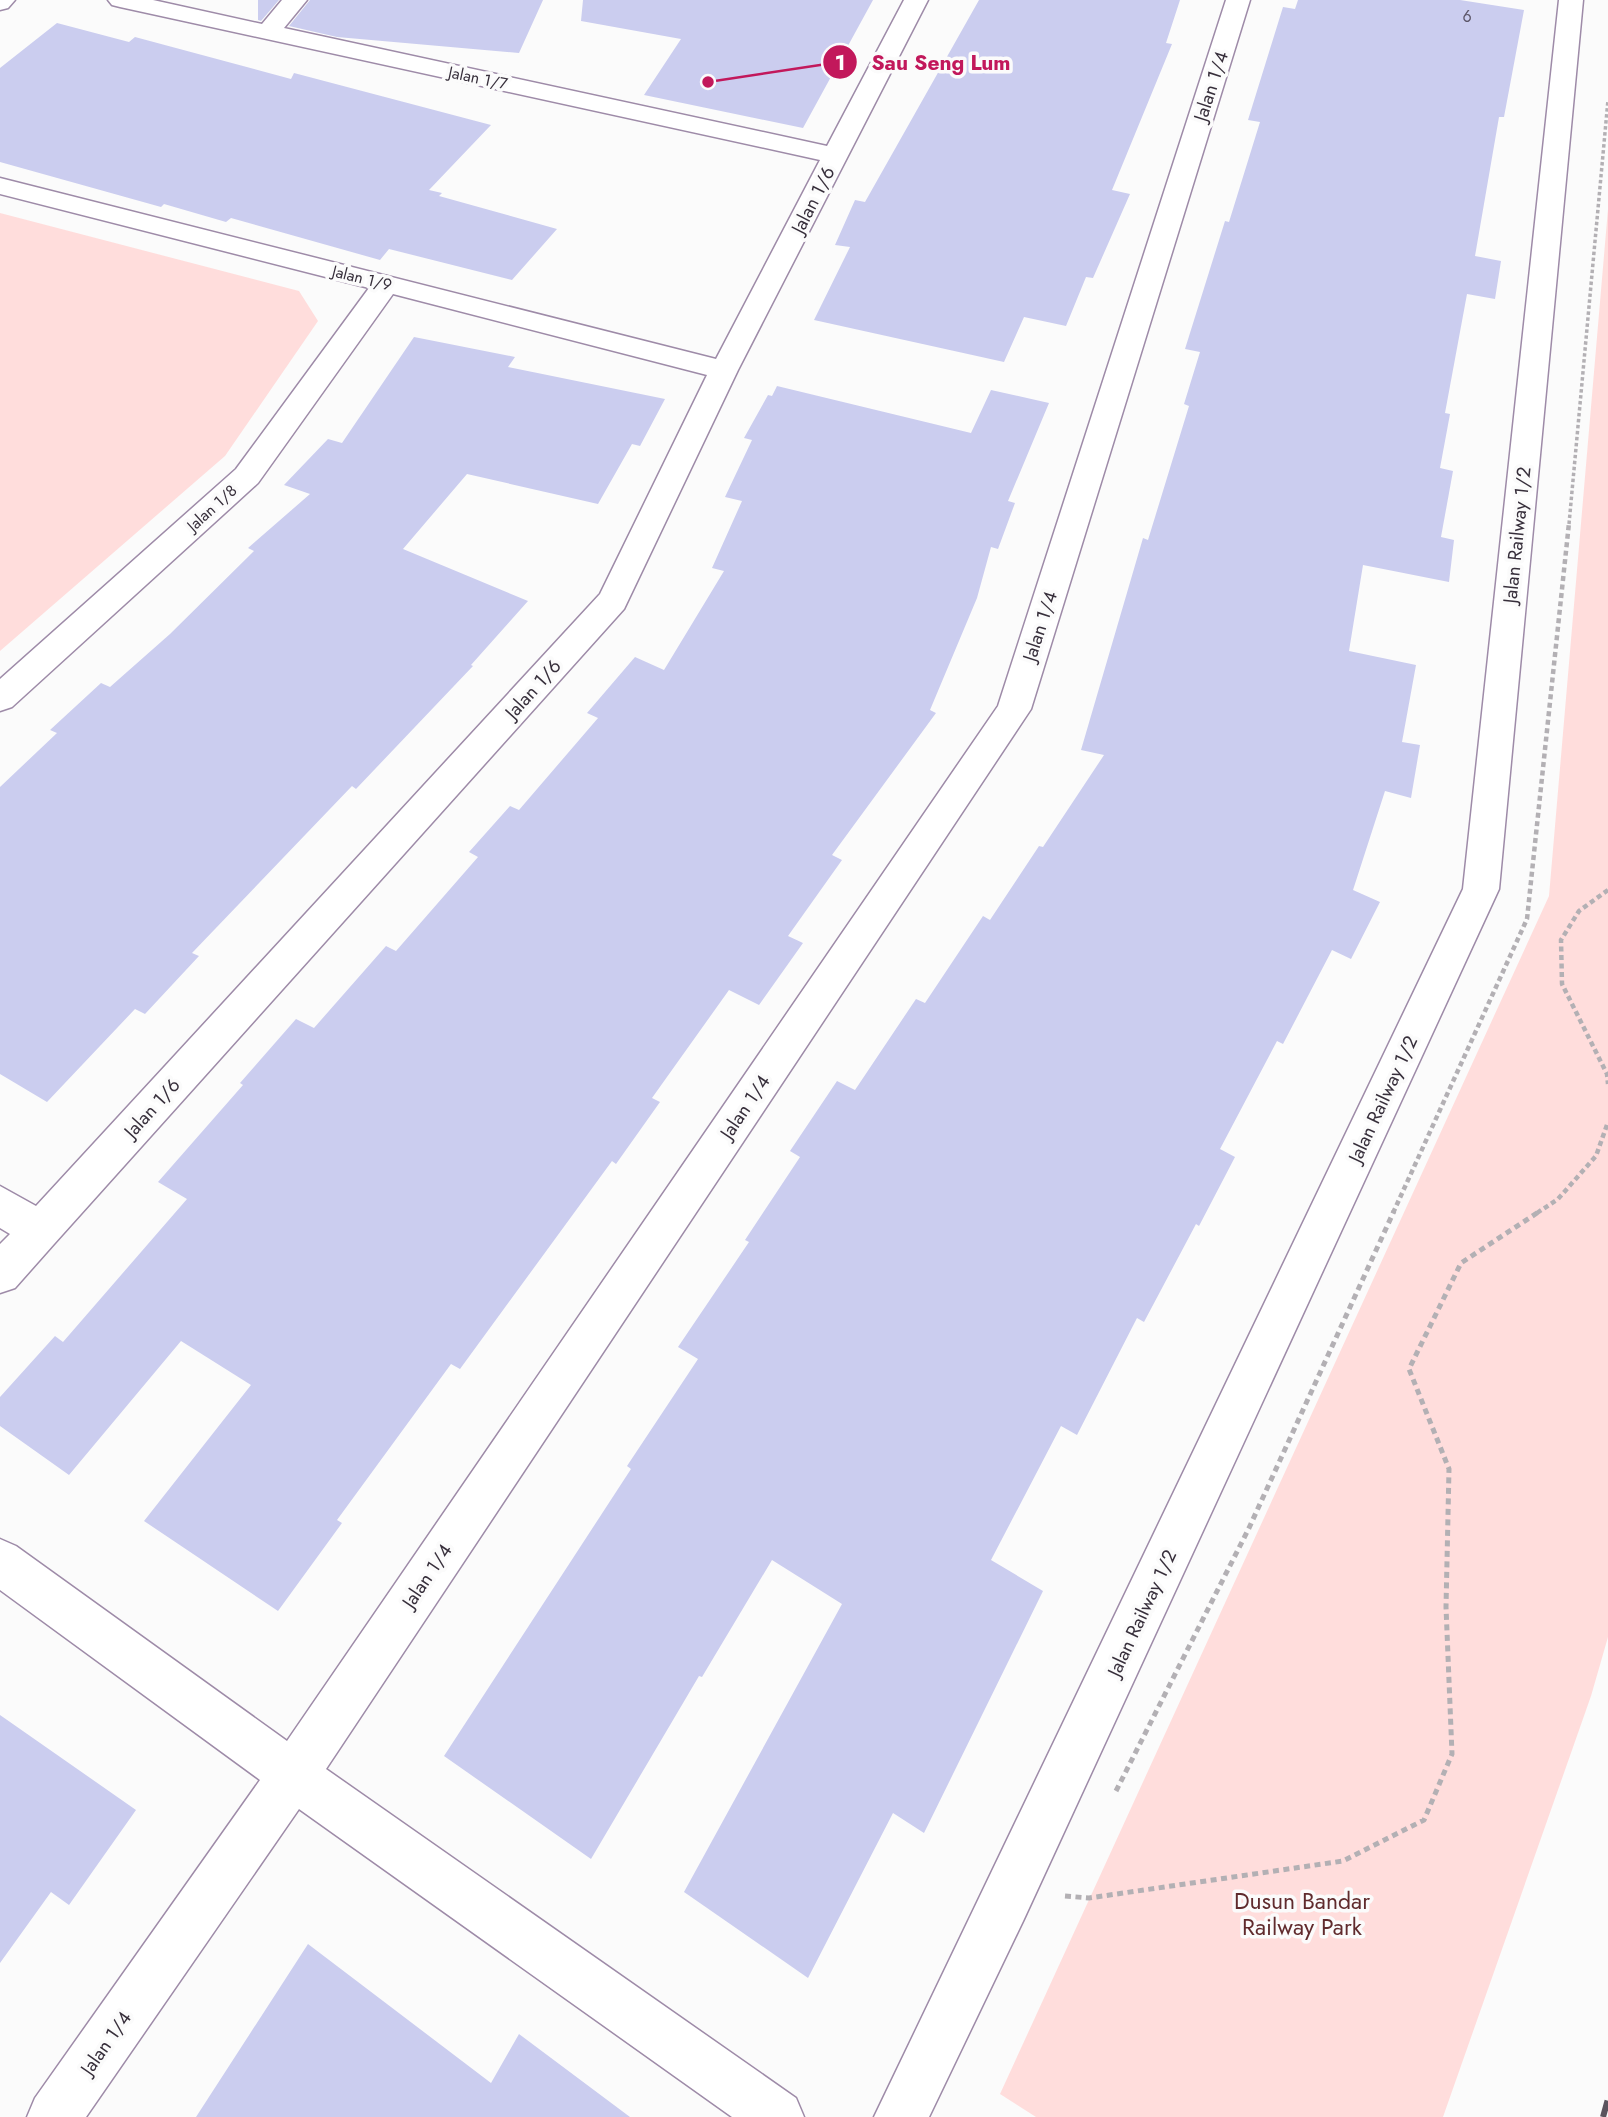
<svg xmlns="http://www.w3.org/2000/svg" width="1608" height="2117" font-family="Jost,sans-serif">
	<rect width="100%" height="100%" fill="#fbfbfb"/>
	<path fill="#ffdddc" d="M 1608,209 L 1608,1637 L 1591,1696 L 1443,2117 L 1036,2117 L 1000,2094 L 1549,896 Z
		M 0,213 L 299,291 L 318,321 L 225,456 L 0,651 Z"/>
	<path fill="#cbcdef" d="M 258,0 L 279,0 L 261,21 L 258,20 Z
		M 310,0 L 543,0 L 519,53 L 337,37 L 289,26 Z
		M 583,0 L 873,0 L 803,128 L 644,95 L 681,39 L 581,21 Z
		M 979,0 L 1180,0 L 1166,43 L 1172,44 L 1112,190 L 1130,194 L 1093,278 L 1086,277 L 1066,326 L 1024,317 L 1004,362 L 814,320 L 850,247 L 835,245 L 855,200 L 865,202 Z
		M 1298,0 L 1460,0 L 1524,10 L 1504,117 L 1499,117 L 1475,256 L 1501,261 L 1495,299 L 1467,294 L 1445,413 L 1450,414 L 1440,468 L 1453,471 L 1441,537 L 1454,540 L 1449,582 L 1363,565 L 1349,651 L 1416,665 L 1402,742 L 1420,745 L 1411,798 L 1385,791 L 1353,890 L 1380,902 L 1351,959 L 1332,950 L 1283,1044 L 1277,1041 L 1220,1149 L 1235,1157 L 1199,1226 L 1196,1224 L 1144,1322 L 1137,1318 L 1077,1435 L 1061,1426 L 991,1560 L 1043,1591 L 924,1833 L 893,1813 L 808,1978 L 684,1892 L 842,1604 L 772,1560 L 702,1677 L 699,1676 L 591,1859 L 444,1756 L 631,1469 L 627,1466 L 698,1359 L 678,1347 L 749,1242 L 745,1240 L 800,1157 L 790,1151 L 837,1081 L 855,1090 L 916,999 L 925,1003 L 983,916 L 990,920 L 1039,846 L 1043,847 L 1104,755 L 1081,750 L 1143,538 L 1148,540 L 1189,406 L 1184,404 L 1200,352 L 1185,349 L 1225,221 L 1229,222 L 1260,122 L 1248,120 L 1283,7 L 1295,9 Z
		M 57,23 L 129,42 L 135,37 L 291,79 L 294,73 L 491,125 L 429,190 L 442,193 L 439,196 L 557,229 L 512,280 L 389,249 L 380,260 L 231,218 L 226,222 L 164,204 L 161,207 L 0,162 L 0,68 Z
		M 414,337 L 515,357 L 508,367 L 665,399 L 640,446 L 632,444 L 598,504 L 467,474 L 403,549 L 528,601 L 471,665 L 473,666 L 356,789 L 352,786 L 192,953 L 199,956 L 145,1014 L 135,1009 L 47,1102 L 0,1074 L 0,787 L 57,733 L 50,730 L 101,683 L 110,687 L 170,634 L 254,551 L 248,548 L 310,494 L 284,485 L 328,439 L 342,443 Z
		M 777,386 L 971,433 L 991,390 L 1049,403 L 1008,501 L 1015,503 L 998,549 L 991,547 L 977,598 L 930,710 L 936,713 L 832,855 L 842,860 L 788,936 L 803,943 L 759,1005 L 729,990 L 652,1098 L 660,1102 L 616,1164 L 612,1161 L 460,1369 L 451,1364 L 337,1520 L 342,1523 L 278,1611 L 144,1521 L 251,1385 L 181,1341 L 69,1475 L 0,1426 L 0,1397 L 55,1336 L 63,1342 L 187,1199 L 158,1182 L 243,1085 L 240,1083 L 296,1019 L 314,1028 L 386,946 L 396,951 L 478,857 L 469,852 L 510,806 L 519,810 L 598,718 L 587,713 L 635,657 L 664,670 L 724,571 L 712,568 L 742,501 L 725,497 L 752,440 L 744,438 L 768,395 L 772,396 Z
		M 0,1715 L 136,1810 L 69,1905 L 51,1892 L 0,1963 Z
		M 308,1944 L 491,2083 L 519,2034 L 630,2117 L 196,2117 Z"/>
	<g fill="none" stroke-linecap="round" stroke-linejoin="round">
		<g stroke="#9e8ba8" stroke-width="3">
			<path id="minor" d="M 0,0 L 15,0 L 8,8 L 0,10 Z
				M 108,0 L 153,0 L 262,24 L 282,0 L 307,0 L 284,28 L 827,146 L 904,0 L 928,0 L 738,370 L 624,609 L 54,1244 L 15,1288 L 0,1293 L 0,1244 L 10,1234 L 0,1228 L 0,1186 L 36,1206 L 600,594 L 707,375 L 393,294 L 258,483 L 12,707 L 0,711 L 0,679 L 236,469 L 369,288 L 0,194 L 0,178 L 716,359 L 820,160 L 120,7 L 112,5 Z
				M 1226,0 L 1250,0 L 1031,709 L 326,1769 L 796,2098 L 804,2117 L 732,2117 L 299,1809 L 86,2117 L 27,2117 L 35,2098 L 260,1780 L 0,1590 L 0,1539 L 16,1546 L 287,1741 L 998,706 Z
				M 1559,0 L 1583,0 L 1499,889 L 1024,1919 L 929,2117 L 874,2117 L 1463,889 Z"/>
		</g>
		<path stroke="#b3b0b4" stroke-width="3.5" stroke-dasharray="3.5 2.5" stroke-linecap="butt" d="M 1569,524 L 1608,100"/>
		<path stroke="#b3b0b4" stroke-width="4.5" stroke-dasharray="5 3.5" stroke-linecap="butt" d="M 1608,890 L 1579,911 L 1561,940 L 1562,984 L 1607,1074 L 1608,1084
			M 1393,1213 L 1527,919 L 1569,523
			M 1537,1213 L 1558,1199 L 1596,1156 L 1608,1122"/>
		<path stroke="#b3b0b4" stroke-width="5" stroke-dasharray="6 4.5" stroke-linecap="butt" d="M 1116,1791 L 1249,1528 L 1394,1211
			M 1065,1896 L 1089,1898 L 1343,1861 L 1424,1820 L 1452,1754 L 1446,1607 L 1449,1469 L 1409,1369 L 1461,1263 L 1540,1211"/>
		<use href="#minor" fill="#fff" fill-rule="evenodd"/>
		<path stroke="#5b545e" stroke-width="6" stroke-dasharray="17 9" stroke-linecap="butt" d="M 1603,2117 L 1608,2099"/>
	</g>
	<g text-anchor="middle" dominant-baseline="central" stroke-width="7" stroke-linejoin="round" paint-order="stroke">
		<g font-size="16" fill="#5c5668">
			<text x="1467" y="16">6</text>
		</g>
		<g font-size="16" fill="#372f3b" stroke="#fbfbfb">
			<text transform="translate(478 78) rotate(12)">Jalan 1/7</text>
			<text transform="translate(362 278) rotate(14)">Jalan 1/9</text>
			<text transform="translate(212 508) rotate(-42)">Jalan 1/8</text>
		</g>
		<g font-size="19" fill="#372f3b" stroke="#fbfbfb">
			<text transform="translate(1211 86) rotate(-72)">Jalan 1/4</text>
			<text transform="translate(813 200) rotate(-63)">Jalan 1/6</text>
			<text transform="translate(1517 535) rotate(-84)">Jalan Railway 1/2</text>
			<text transform="translate(1040 626) rotate(-72)">Jalan 1/4</text>
			<text transform="translate(533 689) rotate(-48)">Jalan 1/6</text>
			<text transform="translate(1383 1099) rotate(-65)">Jalan Railway 1/2</text>
			<text transform="translate(745 1107) rotate(-56)">Jalan 1/4</text>
			<text transform="translate(152 1108) rotate(-48)">Jalan 1/6</text>
			<text transform="translate(427 1576) rotate(-56)">Jalan 1/4</text>
			<text transform="translate(1142 1613) rotate(-65)">Jalan Railway 1/2</text>
			<text transform="translate(106 2043) rotate(-55)">Jalan 1/4</text>
		</g>
		<g font-size="23" fill="#602b2d" stroke="#fbfbfb">
			<text x="1302" y="1901">Dusun Bandar<tspan x="1302" dy="26">Railway Park</tspan></text>
		</g>
	</g>
	<path fill="none" stroke="#c2185b" stroke-width="2.5" d="M708 82L840 62"/>
	<g fill="#c2185b" stroke="#fbfbfb" stroke-width="2.5">
		<circle cx="708" cy="82" r="7"/>
		<circle cx="840" cy="62" r="18"/>
	</g>
	<g font-size="21" text-anchor="middle" font-weight="bold" fill="#fff">
		<text x="840" y="70">1</text>
	</g>
	<g font-size="21" text-anchor="middle" font-weight="bold" fill="#c2185b" stroke="#fbfbfb" stroke-width="7" stroke-linejoin="round" paint-order="stroke">
		<text x="941" y="70">Sau Seng Lum</text>
	</g>
</svg>
